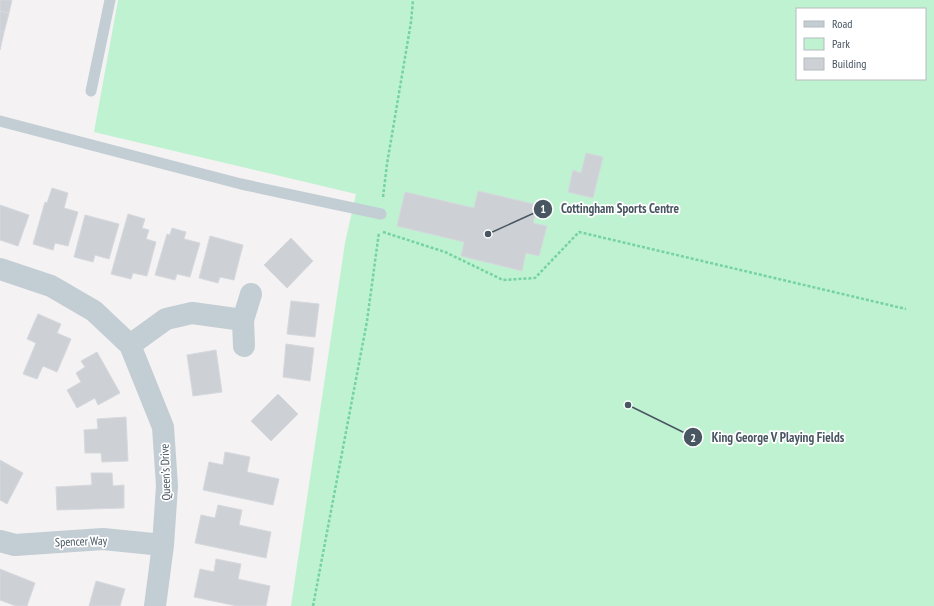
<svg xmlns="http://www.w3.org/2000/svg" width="934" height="606" font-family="'PT Sans Narrow',sans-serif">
	<rect width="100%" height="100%" fill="#f4f2f2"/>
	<path fill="#bff2d1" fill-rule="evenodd" d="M 118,0 L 934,0 L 934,606 L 291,606 L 345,243 L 356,194 L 94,132 ZM 797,9 L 925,9 L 925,79 L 797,79 Z"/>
	<path fill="#cdd1d6" stroke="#d5d8dd" d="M 0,0 L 12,0 L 9,13 L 0,11 Z
		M 0,11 L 9,13 L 4,32 L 0,31 Z
		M 0,31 L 4,32 L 0,50 Z
		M 586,153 L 603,157 L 593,198 L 568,192 L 573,170 L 581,173 Z
		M 52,188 L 68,193 L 64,208 L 78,212 L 68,246 L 55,243 L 53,250 L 33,244 L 45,202 L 47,203 Z
		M 478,191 L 538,205 L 533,223 L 547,226 L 539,256 L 526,253 L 522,271 L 461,256 L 464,242 L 397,226 L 405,192 L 474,208 Z
		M 0,205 L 29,215 L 18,246 L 0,240 Z
		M 128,214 L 145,219 L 142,228 L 149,230 L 146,239 L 156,242 L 147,276 L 133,273 L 131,279 L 111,274 Z
		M 85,215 L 119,224 L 109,259 L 95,255 L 93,262 L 74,257 Z
		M 172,228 L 186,232 L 184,239 L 200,243 L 190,277 L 177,274 L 175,280 L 155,275 L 167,234 L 170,235 Z
		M 210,236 L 243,245 L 234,280 L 220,277 L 218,283 L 199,278 Z
		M 291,238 L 313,261 L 287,288 L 264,265 Z
		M 291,301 L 319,304 L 315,337 L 287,334 Z
		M 38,314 L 61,324 L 57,333 L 71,339 L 57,372 L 43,366 L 37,379 L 23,374 L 36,343 L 27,339 Z
		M 286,344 L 314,348 L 310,381 L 283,377 Z
		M 216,350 L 222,392 L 193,396 L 187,355 Z
		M 97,352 L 120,393 L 98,405 L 95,398 L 77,408 L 67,390 L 81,382 L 76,373 L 85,367 L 81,361 Z
		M 278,394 L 298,414 L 271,441 L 251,421 Z
		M 126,417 L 128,461 L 102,462 L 101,453 L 85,453 L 84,430 L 98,429 L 97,419 Z
		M 225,452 L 250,457 L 247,472 L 279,479 L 273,505 L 203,490 L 209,462 L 223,465 Z
		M 0,460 L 23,473 L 7,504 L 0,500 Z
		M 91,473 L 112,473 L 113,486 L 124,485 L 124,508 L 57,510 L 56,487 L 92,485 Z
		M 218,505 L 242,510 L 239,525 L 271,532 L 266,558 L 195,543 L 201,515 L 215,518 Z
		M 216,559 L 241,564 L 238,579 L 270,586 L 266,606 L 237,606 L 194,597 L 200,569 L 214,572 Z
		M 0,569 L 35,583 L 27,606 L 16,606 L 0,600 Z
		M 96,581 L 125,589 L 120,606 L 89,606 Z"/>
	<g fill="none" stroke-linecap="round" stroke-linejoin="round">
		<path stroke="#75d3a1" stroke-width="2.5" stroke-dasharray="3 2" stroke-linecap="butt" d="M 383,197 L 387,164 L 411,22 L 413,0
			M 383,232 L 445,252 L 503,280 L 535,278 L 579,232 L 906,309
			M 313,606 L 367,321 L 379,232"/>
		<path stroke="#c2cdd4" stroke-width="11" d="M 91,91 L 110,0
			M 0,121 L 241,184 L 381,214"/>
		<path stroke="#c2cdd4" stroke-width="22" d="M 0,269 L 51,286 L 94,311 L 130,345 L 163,427 L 167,486 L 163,545 L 155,606
			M 130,345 L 166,319 L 192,313 L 243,320
			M 244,346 L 243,320 L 251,294
			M 0,541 L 15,545 L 103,539 L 163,545"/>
	</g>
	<g text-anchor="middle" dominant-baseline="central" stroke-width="3.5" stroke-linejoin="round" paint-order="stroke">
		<g font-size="12" fill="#485661" stroke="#fff">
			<text transform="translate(165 472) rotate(-92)">Queen's Drive</text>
			<text transform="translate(81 541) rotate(-2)">Spencer Way</text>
		</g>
	</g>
	<path fill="none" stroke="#485661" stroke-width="1.5" d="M488 234L543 209M628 405L693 437"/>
	<g fill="#485661" stroke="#fff" stroke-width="1.5">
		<circle cx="488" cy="234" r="4"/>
		<circle cx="628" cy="405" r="4"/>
		<circle cx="543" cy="209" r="10"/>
		<circle cx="693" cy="437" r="10"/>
	</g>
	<g font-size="12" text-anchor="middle" font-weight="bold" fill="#fff">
		<text x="543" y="213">1</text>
		<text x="693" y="442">2</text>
	</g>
	<g font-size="13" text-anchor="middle" font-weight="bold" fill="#485661" stroke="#fff" stroke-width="3.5" stroke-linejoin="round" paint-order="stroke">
		<text x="620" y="213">Cottingham Sports Centre</text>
		<text x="778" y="442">King George V Playing Fields</text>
	</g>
	<rect x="796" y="8" width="130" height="72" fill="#ffffff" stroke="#b6bbc0"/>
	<rect x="804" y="21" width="20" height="6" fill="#c2cdd4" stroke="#b6bbc0"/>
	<text x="832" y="28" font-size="12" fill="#485661">Road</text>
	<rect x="804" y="38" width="20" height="12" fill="#bff2d1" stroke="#b6bbc0"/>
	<text x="832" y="48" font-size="12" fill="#485661">Park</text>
	<rect x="804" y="58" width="20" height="12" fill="#cdd1d6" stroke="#b6bbc0"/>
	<text x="832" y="68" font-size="12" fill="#485661">Building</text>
</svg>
